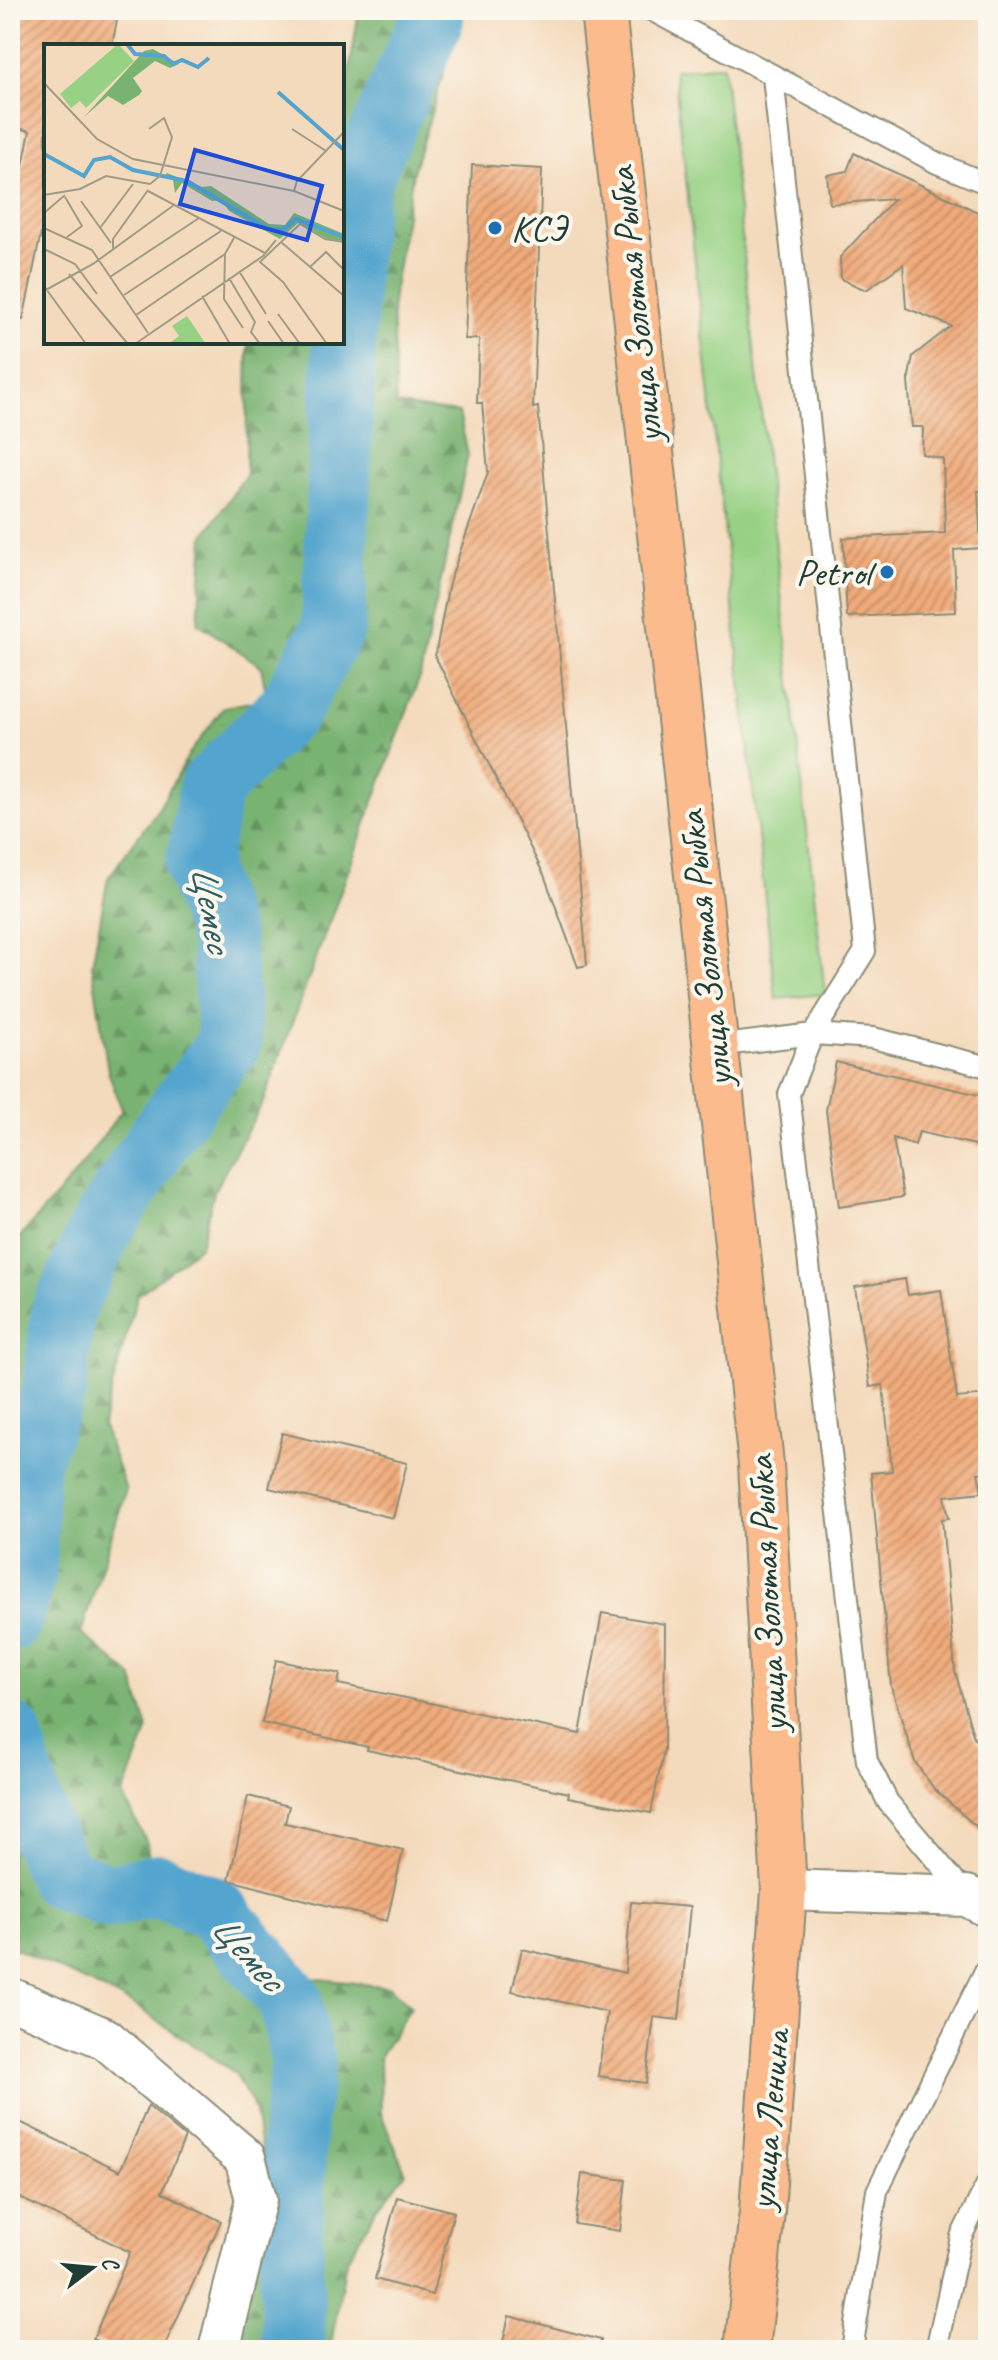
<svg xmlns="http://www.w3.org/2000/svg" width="998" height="2360" font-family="Caveat,sans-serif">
	<defs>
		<pattern id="forest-firs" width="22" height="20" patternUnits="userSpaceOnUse" patternTransform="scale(2)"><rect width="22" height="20" fill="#79b372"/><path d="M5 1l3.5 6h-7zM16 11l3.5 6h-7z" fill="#63935e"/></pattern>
		<pattern id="building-hatch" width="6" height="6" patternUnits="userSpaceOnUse" patternTransform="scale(2)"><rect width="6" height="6" fill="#f1ab7a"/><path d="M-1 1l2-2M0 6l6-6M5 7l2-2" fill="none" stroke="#c38c65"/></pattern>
	</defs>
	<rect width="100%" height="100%" fill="#fbf7ec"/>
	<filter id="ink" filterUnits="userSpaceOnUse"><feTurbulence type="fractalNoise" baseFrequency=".0125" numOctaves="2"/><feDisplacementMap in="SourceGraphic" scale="16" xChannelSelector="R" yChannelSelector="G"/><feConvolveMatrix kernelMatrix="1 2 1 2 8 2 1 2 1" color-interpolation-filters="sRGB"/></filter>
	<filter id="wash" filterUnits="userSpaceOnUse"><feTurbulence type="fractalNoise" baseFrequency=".006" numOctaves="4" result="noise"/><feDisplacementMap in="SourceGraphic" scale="32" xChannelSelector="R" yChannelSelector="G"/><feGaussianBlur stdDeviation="1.8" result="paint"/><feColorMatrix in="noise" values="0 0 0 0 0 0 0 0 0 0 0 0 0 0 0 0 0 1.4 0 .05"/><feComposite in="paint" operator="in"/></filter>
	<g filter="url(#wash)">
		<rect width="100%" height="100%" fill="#f4dabc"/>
		<path fill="#97d184" stroke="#5b875c" stroke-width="2" d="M 723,65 L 825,994 L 776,999 L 674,70 Z"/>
		<path fill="url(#forest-firs)" stroke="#4c7853" stroke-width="2" d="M 359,10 L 447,10 L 445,68 L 413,172 L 392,302 L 396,405 L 459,413 L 468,455 L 420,676 L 263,1102 L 215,1189 L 200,1246 L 137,1296 L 102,1424 L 126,1490 L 81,1633 L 132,1676 L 148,1729 L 123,1795 L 147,1843 L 154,1902 L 199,1924 L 253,1922 L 275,1952 L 311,1978 L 390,1987 L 411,2007 L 380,2056 L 381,2114 L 406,2173 L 377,2208 L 346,2261 L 330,2350 L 229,2350 L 266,2184 L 255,2111 L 235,2073 L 131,2003 L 10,1946 L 10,1413 L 18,1367 L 10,1354 L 10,1248 L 72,1178 L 122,1110 L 108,1071 L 92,965 L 108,878 L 159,808 L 189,754 L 224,707 L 267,699 L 261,666 L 198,623 L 204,536 L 246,475 L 248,342 L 342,342 L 342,117 Z"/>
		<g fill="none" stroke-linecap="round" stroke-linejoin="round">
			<path stroke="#53a4ce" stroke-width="64" d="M 10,1620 L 25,1571 L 27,1465 L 54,1392 L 63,1311 L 101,1228 L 166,1128 L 230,1042 L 222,938 L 197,867 L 211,787 L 289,709 L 333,629 L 347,267 L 358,184 L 432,19 L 431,10
				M 10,1734 L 28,1796 L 59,1876 L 108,1896 L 158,1885 L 213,1908 L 290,1999 L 303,2064 L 295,2119 L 291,2241 L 294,2350"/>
		</g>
		<g id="blocks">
			<path fill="url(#building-hatch)" d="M 13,10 L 119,10 L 112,46 L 46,46 L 46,209 L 23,320 L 10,319 L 10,229 L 30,131 L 10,126 Z
				M 854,153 L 988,217 L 988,491 L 978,491 L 981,548 L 954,550 L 956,612 L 847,617 L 843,538 L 945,533 L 943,459 L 922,454 L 923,427 L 912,427 L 908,381 L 913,356 L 951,326 L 906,308 L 903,264 L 866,290 L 841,279 L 840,257 L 894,199 L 830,204 L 827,175 L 847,171 Z
				M 472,165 L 542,169 L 533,408 L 538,407 L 587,965 L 578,967 L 544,875 L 435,656 L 449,583 L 488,472 L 482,403 L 477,403 L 479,339 L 465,339 Z
				M 836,1062 L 988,1097 L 988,1148 L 919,1132 L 915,1145 L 893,1138 L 903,1197 L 839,1207 L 826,1110 Z
				M 905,1279 L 908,1295 L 941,1290 L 957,1398 L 988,1395 L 988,1472 L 978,1473 L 982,1492 L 945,1496 L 949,1518 L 942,1519 L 955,1671 L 974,1738 L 988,1752 L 988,1837 L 935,1790 L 915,1762 L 891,1686 L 871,1473 L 892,1471 L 883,1385 L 870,1387 L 855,1287 Z
				M 282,1433 L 407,1463 L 393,1518 L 269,1488 Z
				M 602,1613 L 665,1624 L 664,1750 L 651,1813 L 568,1797 L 569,1793 L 367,1750 L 368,1747 L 262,1723 L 276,1660 L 340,1674 L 338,1684 L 580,1734 Z
				M 248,1796 L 289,1806 L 285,1823 L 403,1850 L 387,1921 L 229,1880 Z
				M 631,1902 L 690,1907 L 679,2020 L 654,2017 L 646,2083 L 598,2076 L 607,2012 L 512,1991 L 522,1949 L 625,1973 Z
				M 148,2106 L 185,2137 L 162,2192 L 221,2221 L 163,2350 L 119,2350 L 93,2339 L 130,2252 L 10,2193 L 10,2117 L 120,2171 Z
				M 582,2174 L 626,2180 L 620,2231 L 575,2224 Z
				M 397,2197 L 454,2212 L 432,2295 L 375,2279 Z
				M 509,2316 L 601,2340 L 600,2350 L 501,2350 Z"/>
		</g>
	</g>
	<g filter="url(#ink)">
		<use href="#blocks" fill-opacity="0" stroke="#8a8c78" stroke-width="2"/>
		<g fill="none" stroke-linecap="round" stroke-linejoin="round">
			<g stroke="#8a8c78" stroke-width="24">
				<path id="lane" d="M 651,10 L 937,163 L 988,184
					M 773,76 L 865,951 L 813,1034 L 789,1094 L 867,1761 L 888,1802 L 967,1896
					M 716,1046 L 813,1034 L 873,1038 L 988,1067
					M 852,2350 L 877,2191 L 986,1969
					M 936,2350 L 961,2237 L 988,2182"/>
			</g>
			<g stroke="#8a8c78" stroke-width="44">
				<path id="street" d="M 784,1890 L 967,1896 L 988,1907
					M 10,1998 L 106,2039 L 245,2158 L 256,2199 L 219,2350"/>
			</g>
			<g stroke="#8a8c78" stroke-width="48">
				<path id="highway" d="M 603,10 L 761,1464 L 784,1890 L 762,2212 L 747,2350"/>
			</g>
			<use href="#lane" stroke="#fff" stroke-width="20"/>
			<use href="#street" stroke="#fff" stroke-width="40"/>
			<use href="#highway" stroke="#fbbb8c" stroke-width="44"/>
		</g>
	</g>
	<g fill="#1f6fb2" stroke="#fbf7ec" stroke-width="3">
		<circle cx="495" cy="228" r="8"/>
		<circle cx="887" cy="572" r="8"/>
	</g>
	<g text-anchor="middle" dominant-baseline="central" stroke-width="8" stroke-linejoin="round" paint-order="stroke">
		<g font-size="38" fill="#1f3d34" stroke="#fbf7ec" text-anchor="start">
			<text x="511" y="228">КСЭ</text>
			<text x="871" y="572" text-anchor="end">Petrol</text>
		</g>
		<g font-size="38" fill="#1f3d34" stroke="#fbf7ec">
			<text transform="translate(635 305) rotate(-96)">улица Золотая Рыбка</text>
			<text transform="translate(705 949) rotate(-96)">улица Золотая Рыбка</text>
			<text transform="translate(767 1594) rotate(-93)">улица Золотая Рыбка</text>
			<text transform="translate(769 2120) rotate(-85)">улица Ленина</text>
		</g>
		<g font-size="40" font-style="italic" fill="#2f5c62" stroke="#fbf7ec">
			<text transform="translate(212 908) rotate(79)">Цемес</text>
			<text transform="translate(248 1952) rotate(48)">Цемес</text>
		</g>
	</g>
	<g transform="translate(44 44)">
		<rect width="300" height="300" fill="#f4dabc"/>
		<path d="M 74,0 L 90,17 L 42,64 L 36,57 L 27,64 L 16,50 ZM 143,272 L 162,300 L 124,300 L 135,292 L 128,282 Z" fill="#97d184"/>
		<path d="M 109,5 L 135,20 L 126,24 L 111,17 L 89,34 L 98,47 L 95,51 L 79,61 L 64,52 L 40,73 L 100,7 ZM 123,129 L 158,143 L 167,142 L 225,180 L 241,181 L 250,169 L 300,190 L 300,197 L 283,195 L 254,179 L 236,195 L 185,167 L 177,156 L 168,157 L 138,139 L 131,149 L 129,136 L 120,132 Z" fill="#79b372"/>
		<path fill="none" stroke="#53a4ce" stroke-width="4" d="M 83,0 L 91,10 L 120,12 L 129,20 L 138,16 L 154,23 L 165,14M 234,48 L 300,106M 0,110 L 40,132 L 50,116 L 66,113 L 89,126 L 143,137 L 224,185 L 238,186 L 252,175 L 300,193"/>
		<path fill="none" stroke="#9f9b86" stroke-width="2" d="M 0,39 L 53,95 L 89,115 L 250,147 L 300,167M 105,85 L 120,74 L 128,93 L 116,132 L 106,140M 248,85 L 282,107M 104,147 L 221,209M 250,147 L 253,137 L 300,88M 0,151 L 36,145 L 62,132 L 106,140M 21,153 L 38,182 L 23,193M 37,157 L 67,199M 0,169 L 21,151M 0,184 L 48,206 L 104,289M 56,184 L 89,140M 237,198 L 300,252M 0,205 L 31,220 L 53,250M 69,206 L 69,195 L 104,146M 181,210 L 180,255 L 199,284M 266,223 L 282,208 L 300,226M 195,227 L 222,270M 25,230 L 84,300M 66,233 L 155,174M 185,234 L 211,278 L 207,288 L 216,300M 0,242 L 42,300M 0,247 L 49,220 L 130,161M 80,251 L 177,187M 158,252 L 186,300M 234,270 L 256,300M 92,271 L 181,210 L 191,192M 224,277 L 240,300M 91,300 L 219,212 L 232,196M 283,300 L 239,238 L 216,218 L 256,180 L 281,195 L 300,198"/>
		<path fill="#1d4ed8" fill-opacity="0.15" stroke="#1d4ed8" stroke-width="4" d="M 151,106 L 278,142 L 263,196 L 136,160 Z"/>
		<rect width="300" height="300" fill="none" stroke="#1f3d34" stroke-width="4"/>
	</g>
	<rect width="998" height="2360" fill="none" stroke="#fbf7ec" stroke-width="40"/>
	<g transform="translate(92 2268) rotate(74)" stroke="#fbf7ec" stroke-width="6" paint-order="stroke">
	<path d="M0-6L14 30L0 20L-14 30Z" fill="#1f3d34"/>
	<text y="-12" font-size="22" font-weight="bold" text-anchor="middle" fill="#1f3d34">С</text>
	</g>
</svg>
